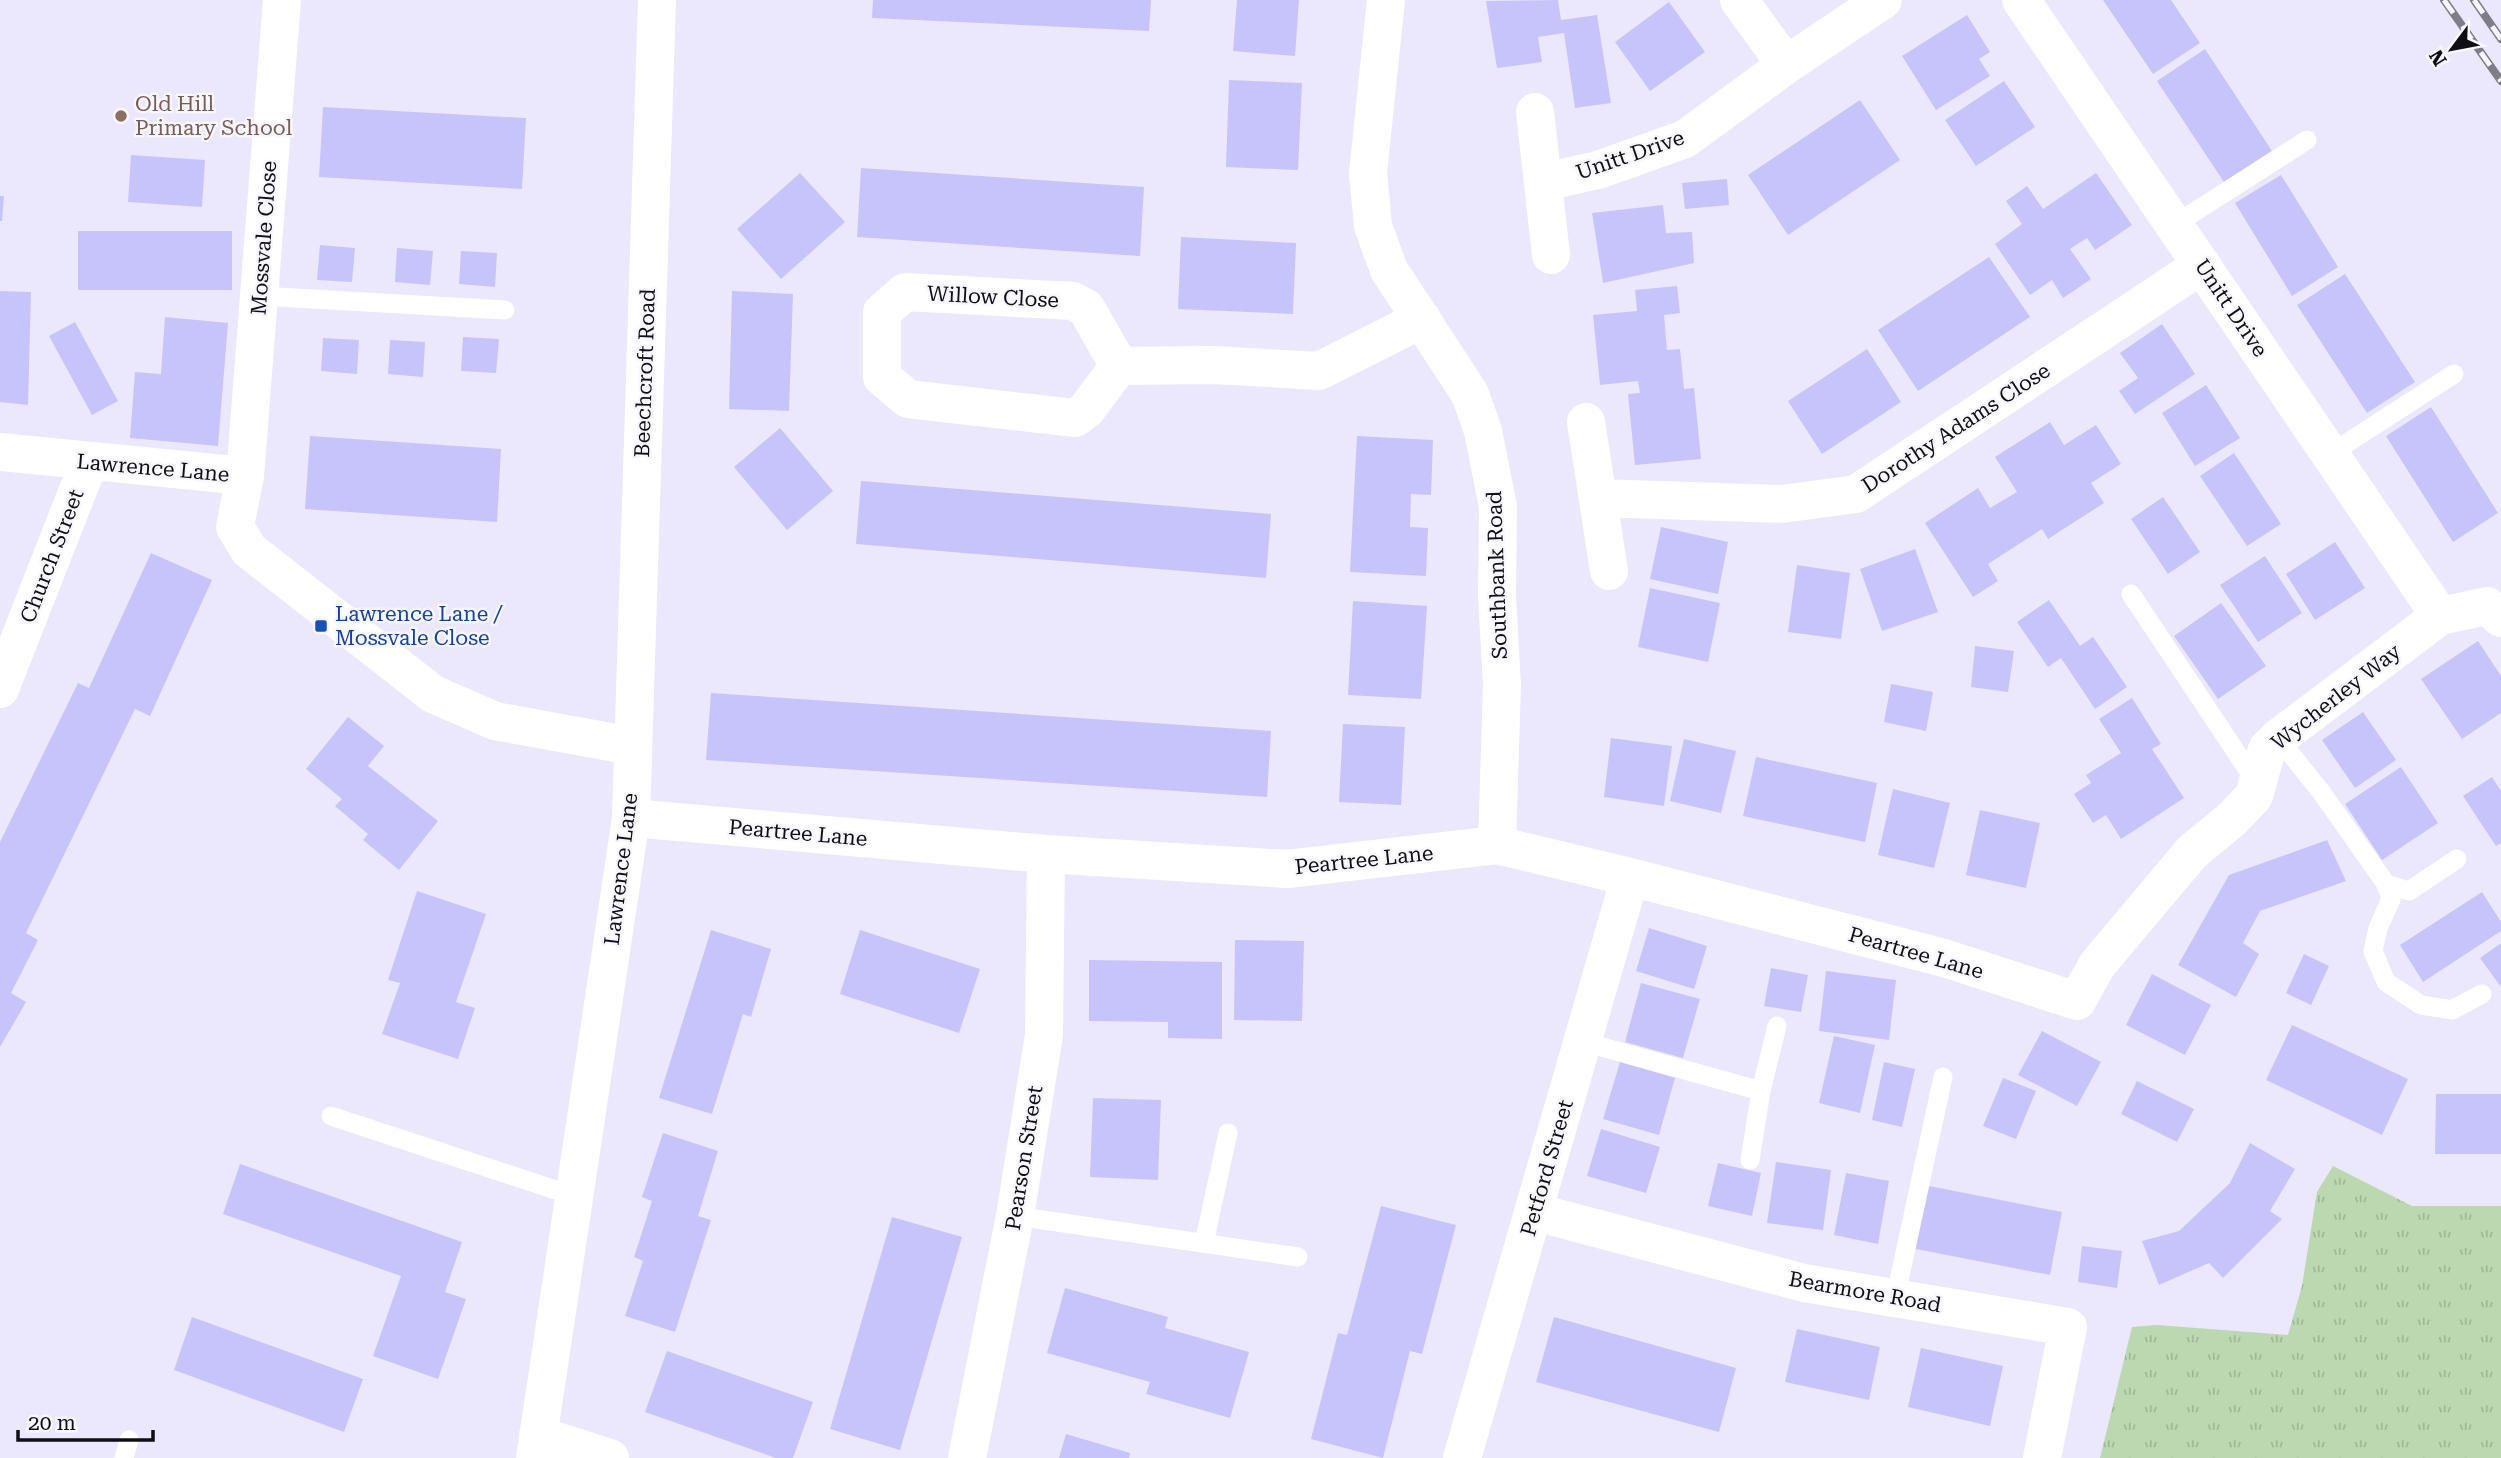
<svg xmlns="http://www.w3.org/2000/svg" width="2501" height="1458" font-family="'Roboto Serif',serif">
	<defs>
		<pattern id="grass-tufts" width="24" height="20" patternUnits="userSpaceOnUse" patternTransform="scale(1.75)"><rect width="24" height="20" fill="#bbd8b0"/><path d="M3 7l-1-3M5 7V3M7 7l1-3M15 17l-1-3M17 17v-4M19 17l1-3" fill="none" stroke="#a0b896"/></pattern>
	</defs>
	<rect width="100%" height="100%" fill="#ebe7fc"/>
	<path fill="url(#grass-tufts)" d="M 2333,1166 L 2412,1206 L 2501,1206 L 2501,1458 L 2100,1458 L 2132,1327 L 2157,1325 L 2288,1335 L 2302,1286 L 2317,1192 Z"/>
	<path fill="#c7c4fb" d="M 873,0 L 1151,0 L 1149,31 L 872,18 Z
		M 1237,0 L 1299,0 L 1295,56 L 1233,51 Z
		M 1558,0 L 1561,20 L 1597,15 L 1611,103 L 1575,108 L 1564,33 L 1538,37 L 1542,62 L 1497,68 L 1486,1 Z
		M 2103,0 L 2171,0 L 2200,43 L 2153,74 Z
		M 1669,2 L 1705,52 L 1650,91 L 1615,42 Z
		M 1967,15 L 1990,52 L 1979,59 L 1990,76 L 1936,110 L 1902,56 Z
		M 2205,49 L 2272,151 L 2224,182 L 2157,81 Z
		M 1229,80 L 1302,83 L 1298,170 L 1226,167 Z
		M 2004,81 L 2035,127 L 1976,166 L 1945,120 Z
		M 1860,100 L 1900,160 L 1788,235 L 1748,175 Z
		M 323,107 L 526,118 L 522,189 L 319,177 Z
		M 131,155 L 205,160 L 202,207 L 128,202 Z
		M 861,168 L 1144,187 L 1140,256 L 857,237 Z
		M 800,173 L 845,222 L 781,279 L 737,229 Z
		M 2096,173 L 2132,225 L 2095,250 L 2087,238 L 2070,249 L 2091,279 L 2063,298 L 2052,280 L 2030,295 L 1995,244 L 2022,224 L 2006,201 L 2027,186 L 2043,209 Z
		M 2281,175 L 2338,267 L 2292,296 L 2235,203 Z
		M 1727,179 L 1729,205 L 1685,209 L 1682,183 Z
		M 0,196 L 4,196 L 2,221 L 0,221 Z
		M 1663,205 L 1666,233 L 1692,232 L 1694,263 L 1603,283 L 1592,213 Z
		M 78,231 L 232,231 L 232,290 L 78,290 Z
		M 1181,237 L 1296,243 L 1293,314 L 1178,309 Z
		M 320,245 L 355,248 L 352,282 L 317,280 Z
		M 397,248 L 433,251 L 430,285 L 395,282 Z
		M 461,251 L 497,253 L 495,287 L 459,284 Z
		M 1989,257 L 2030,317 L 1918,391 L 1878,330 Z
		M 2345,274 L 2415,382 L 2367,413 L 2297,305 Z
		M 1677,286 L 1680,313 L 1664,315 L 1667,350 L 1680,349 L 1684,389 L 1694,388 L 1701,459 L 1635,465 L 1628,394 L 1640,393 L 1638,381 L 1600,385 L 1593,315 L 1637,311 L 1635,290 Z
		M 0,291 L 31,292 L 28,405 L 0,402 Z
		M 732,291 L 793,294 L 789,411 L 729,409 Z
		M 165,317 L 228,323 L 218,446 L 130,438 L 135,372 L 161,374 Z
		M 75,322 L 118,401 L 92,415 L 49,336 Z
		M 2162,324 L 2195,374 L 2135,414 L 2119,391 L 2138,378 L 2120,353 Z
		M 463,337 L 499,339 L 496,373 L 461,371 Z
		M 323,338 L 359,340 L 357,374 L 321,371 Z
		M 390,340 L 425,342 L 423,377 L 388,374 Z
		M 1867,349 L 1901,402 L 1822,454 L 1788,401 Z
		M 2206,385 L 2240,438 L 2195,466 L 2162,413 Z
		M 2431,407 L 2498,513 L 2453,542 L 2386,436 Z
		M 2050,422 L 2064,445 L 2096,425 L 2121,464 L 2091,483 L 2104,503 L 2048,539 L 2042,529 L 1988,564 L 1998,581 L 1973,597 L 1925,523 L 1978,488 L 1990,508 L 2017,492 L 1995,457 Z
		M 780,428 L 833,491 L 787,530 L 734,467 Z
		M 310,436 L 501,449 L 497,522 L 305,509 Z
		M 1357,436 L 1433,440 L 1431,495 L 1411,494 L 1410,527 L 1428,528 L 1426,576 L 1350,572 Z
		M 2234,453 L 2281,524 L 2247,546 L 2200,476 Z
		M 861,481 L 1271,514 L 1266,578 L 856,544 Z
		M 2163,497 L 2200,552 L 2168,574 L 2131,519 Z
		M 1661,527 L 1728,542 L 1718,594 L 1650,579 Z
		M 2335,542 L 2365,588 L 2315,620 L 2286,574 Z
		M 1915,549 L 1938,612 L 1882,631 L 1860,569 Z
		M 151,553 L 212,580 L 150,716 L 135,709 L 26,933 L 38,940 L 11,993 L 26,1002 L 0,1047 L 0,842 L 78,683 L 89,688 Z
		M 2265,556 L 2302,613 L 2258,642 L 2220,585 Z
		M 1797,565 L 1850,573 L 1841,639 L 1788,632 Z
		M 1650,588 L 1720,603 L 1708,662 L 1638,647 Z
		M 2049,600 L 2080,646 L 2093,637 L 2127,687 L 2095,709 L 2061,658 L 2048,667 L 2017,622 Z
		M 1353,601 L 1427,606 L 1421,699 L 1348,695 Z
		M 2221,603 L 2266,666 L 2218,699 L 2174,636 Z
		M 2478,641 L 2501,676 L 2501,713 L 2462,739 L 2421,679 Z
		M 1975,646 L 2014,651 L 2008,692 L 1971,687 Z
		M 1891,684 L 1933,692 L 1926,731 L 1884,722 Z
		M 711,693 L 1271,731 L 1267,797 L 706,760 Z
		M 2132,698 L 2161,744 L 2152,749 L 2184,798 L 2121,839 L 2106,815 L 2093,823 L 2074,794 L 2091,783 L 2086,775 L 2121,753 L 2099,719 Z
		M 2363,712 L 2396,760 L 2355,788 L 2322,740 Z
		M 348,717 L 384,746 L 368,766 L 438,821 L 399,870 L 363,840 L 368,834 L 335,806 L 342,799 L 306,769 Z
		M 1343,724 L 1405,727 L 1401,805 L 1339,802 Z
		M 1611,738 L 1672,746 L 1664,806 L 1604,797 Z
		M 1684,739 L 1736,751 L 1721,813 L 1670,801 Z
		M 1756,757 L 1877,783 L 1865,842 L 1743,816 Z
		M 2401,767 L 2438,823 L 2382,860 L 2345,804 Z
		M 2492,777 L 2501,791 L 2501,843 L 2496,846 L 2463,796 Z
		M 1893,789 L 1950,803 L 1934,868 L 1878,855 Z
		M 1980,810 L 2040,823 L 2026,888 L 1966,875 Z
		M 2327,840 L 2346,881 L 2260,911 L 2243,943 L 2259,954 L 2236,997 L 2178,965 L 2229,875 Z
		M 417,891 L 486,914 L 456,1002 L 475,1008 L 458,1059 L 382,1034 L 400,983 L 388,980 Z
		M 2482,892 L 2501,922 L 2501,931 L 2423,982 L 2400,945 Z
		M 1649,928 L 1707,946 L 1694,989 L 1636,971 Z
		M 711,930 L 771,949 L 751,1017 L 743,1014 L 712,1114 L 659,1098 Z
		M 860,930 L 980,969 L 959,1033 L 840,994 Z
		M 1235,940 L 1304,941 L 1302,1021 L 1234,1020 Z
		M 2501,943 L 2501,987 L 2480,958 Z
		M 2304,954 L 2329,966 L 2311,1005 L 2286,993 Z
		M 1089,960 L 1222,962 L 1222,1039 L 1168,1038 L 1168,1022 L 1089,1021 Z
		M 1771,968 L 1808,975 L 1801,1012 L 1764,1006 Z
		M 1826,971 L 1896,980 L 1889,1040 L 1819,1031 Z
		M 2152,974 L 2211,1005 L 2185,1055 L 2126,1025 Z
		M 1641,983 L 1700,999 L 1683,1058 L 1625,1042 Z
		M 2292,1025 L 2408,1079 L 2382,1135 L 2266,1080 Z
		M 2042,1031 L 2101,1062 L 2077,1106 L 2018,1075 Z
		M 1834,1036 L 1875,1045 L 1860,1113 L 1819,1103 Z
		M 1620,1062 L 1675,1078 L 1659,1135 L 1603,1119 Z
		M 1884,1062 L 1915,1069 L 1902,1127 L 1872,1120 Z
		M 2003,1078 L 2036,1091 L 2016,1139 L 1983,1126 Z
		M 2137,1081 L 2194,1109 L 2177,1142 L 2121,1114 Z
		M 2436,1094 L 2501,1094 L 2501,1154 L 2435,1154 Z
		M 1093,1098 L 1161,1100 L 1158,1180 L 1090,1177 Z
		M 1601,1129 L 1660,1147 L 1646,1193 L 1587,1176 Z
		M 663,1133 L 718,1151 L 698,1216 L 711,1220 L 675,1332 L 625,1316 L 643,1261 L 634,1257 L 652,1201 L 642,1197 Z
		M 2250,1143 L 2295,1169 L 2270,1211 L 2282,1219 L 2223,1278 L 2209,1263 L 2159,1285 L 2142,1241 L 2179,1231 L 2230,1183 Z
		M 1776,1162 L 1831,1170 L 1823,1230 L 1767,1223 Z
		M 1718,1163 L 1761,1173 L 1752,1216 L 1708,1206 Z
		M 240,1164 L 462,1242 L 445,1292 L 466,1299 L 438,1379 L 373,1356 L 401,1276 L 223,1214 Z
		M 1846,1173 L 1889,1181 L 1878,1244 L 1834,1235 Z
		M 1924,1185 L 2062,1212 L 2050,1275 L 1911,1248 Z
		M 1381,1206 L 1456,1225 L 1422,1354 L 1410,1351 L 1383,1458 L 1311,1439 L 1338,1333 L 1347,1335 Z
		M 892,1217 L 962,1237 L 900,1450 L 830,1429 Z
		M 2082,1246 L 2122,1251 L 2117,1288 L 2078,1282 Z
		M 1065,1288 L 1168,1317 L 1165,1328 L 1249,1352 L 1230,1418 L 1146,1394 L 1150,1382 L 1047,1353 Z
		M 192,1317 L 363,1379 L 344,1432 L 174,1370 Z
		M 1554,1317 L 1736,1368 L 1719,1432 L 1536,1382 Z
		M 1797,1329 L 1880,1347 L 1869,1400 L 1785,1382 Z
		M 1921,1348 L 2003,1366 L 1990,1426 L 1908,1407 Z
		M 667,1351 L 813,1402 L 793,1458 L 776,1458 L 645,1412 Z
		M 1066,1434 L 1130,1453 L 1129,1458 L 1059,1458 Z"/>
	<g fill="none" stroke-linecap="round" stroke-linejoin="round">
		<path stroke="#fff" stroke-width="19" d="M 2174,225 L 2307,140
			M 260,296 L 505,310
			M 2330,454 L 2454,374
			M 2131,594 L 2256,782
			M 2278,738 L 2322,793 L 2386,884 L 2391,899 L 2378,928 L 2373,951 L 2386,982 L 2421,1005 L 2452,1010 L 2482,994
			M 2386,884 L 2409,891 L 2457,859
			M 1584,1042 L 1761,1091
			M 331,1116 L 574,1196
			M 1750,1160 L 1761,1091 L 1777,1026
			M 1015,1216 L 1298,1257
			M 1204,1243 L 1228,1133
			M 1895,1299 L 1943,1077
			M 124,1458 L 129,1440"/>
		<path stroke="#fff" stroke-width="38" d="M 1386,0 L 1368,173 L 1373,226 L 1389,270 L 1470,394 L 1483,431 L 1498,507 L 1497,597 L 1502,685 L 1497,845
			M 1739,0 L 1786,65
			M 2021,0 L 2440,616
			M 1535,112 L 1551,255
			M 1544,182 L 1598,170 L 1685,139 L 1786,65 L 1883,0
			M 1119,366 L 1086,308 L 1073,301 L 905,292 L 882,312 L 882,377 L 908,399 L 1075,418 L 1086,410 L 1119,366 L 1213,365 L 1319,371 L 1422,319
			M 1586,422 L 1609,571
			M 0,452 L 245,476 L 235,527 L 249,550 L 433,694 L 495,721 L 632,746
			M 245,476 L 282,0
			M 1598,498 L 1782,504 L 1856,494 L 2202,265
			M 0,689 L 89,462
			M 631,818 L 1046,854 L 1287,869 L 1497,845 L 1630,877 L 1944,958 L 2077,1001 L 2097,965 L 2192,852 L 2232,819 L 2254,796 L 2267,749 L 2278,738 L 2440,616 L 2487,606 L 2501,618
			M 1535,1212 L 1804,1283 L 2068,1327 L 2042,1458
			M 538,1435 L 610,1458
			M 967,1458 L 1015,1216 L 1044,1035 L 1046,854
			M 1462,1458 L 1630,877"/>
		<path stroke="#fff" stroke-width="38" d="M 535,1458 L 631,818 L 657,0"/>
		<g stroke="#807d8b" stroke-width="8">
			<path id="rail" d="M 2444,0 L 2501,81
				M 2474,0 L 2501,39"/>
		</g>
		<use href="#rail" stroke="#f8f7ff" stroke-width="5" stroke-dasharray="16" stroke-linecap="butt"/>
	</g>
	<circle fill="#8d6e63" stroke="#f8f7ff" stroke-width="2.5" cx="121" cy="116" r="7"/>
	<rect fill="#1a4fb4" stroke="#f8f7ff" stroke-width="2.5" x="314" y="619" width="14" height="14" rx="3.5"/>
	<g text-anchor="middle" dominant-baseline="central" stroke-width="5" stroke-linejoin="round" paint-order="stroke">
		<g font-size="21" fill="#785e54" stroke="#f8f7ff" text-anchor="start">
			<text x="135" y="104">Old Hill<tspan x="135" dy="24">Primary School</tspan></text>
		</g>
		<g font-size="21" fill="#0f0e15" stroke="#f8f7ff">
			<text transform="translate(1630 155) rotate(-19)">Unitt Drive</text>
			<text transform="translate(264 238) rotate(-86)">Mossvale Close</text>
			<text transform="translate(993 297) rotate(3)">Willow Close</text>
			<text transform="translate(2231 308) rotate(56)">Unitt Drive</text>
			<text transform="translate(645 373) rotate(-88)">Beechcroft Road</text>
			<text transform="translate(1956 428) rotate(-33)">Dorothy Adams Close</text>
			<text transform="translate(153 468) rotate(5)">Lawrence Lane</text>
			<text transform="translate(52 556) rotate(-69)">Church Street</text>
			<text transform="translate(1497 575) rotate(-92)">Southbank Road</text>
			<text transform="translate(2336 697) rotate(-38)">Wycherley Way</text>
			<text transform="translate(798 833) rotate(5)">Peartree Lane</text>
			<text transform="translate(1364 860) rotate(-6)">Peartree Lane</text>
			<text transform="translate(621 869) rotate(-83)">Lawrence Lane</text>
			<text transform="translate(1916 953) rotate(16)">Peartree Lane</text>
			<text transform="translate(1024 1158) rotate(-81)">Pearson Street</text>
			<text transform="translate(1547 1168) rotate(-74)">Petford Street</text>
			<text transform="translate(1865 1292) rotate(10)">Bearmore Road</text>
		</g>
		<g font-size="21" fill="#164399" stroke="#f8f7ff" text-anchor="start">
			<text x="335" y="614">Lawrence Lane /<tspan x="335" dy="24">Mossvale Close</tspan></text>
		</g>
	</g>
	<g transform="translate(2452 49) rotate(238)" stroke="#f8f7ff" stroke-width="5" paint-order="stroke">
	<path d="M0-5L12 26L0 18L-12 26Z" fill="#0f0e15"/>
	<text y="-10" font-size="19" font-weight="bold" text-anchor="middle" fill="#0f0e15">N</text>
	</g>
	<path d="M18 1430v10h135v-10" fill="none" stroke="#0f0e15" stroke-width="3.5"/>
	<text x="28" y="1430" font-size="21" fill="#0f0e15" stroke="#f8f7ff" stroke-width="5" paint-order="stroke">20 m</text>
</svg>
